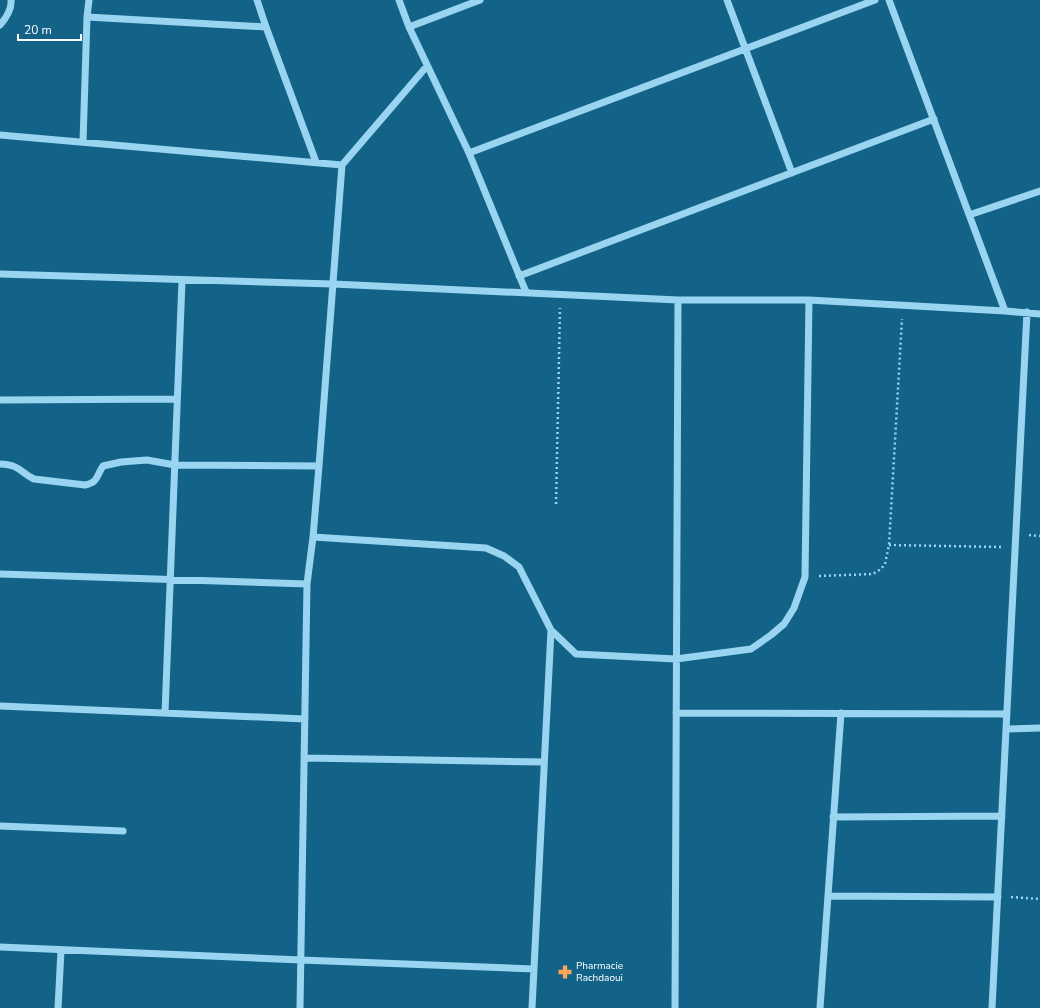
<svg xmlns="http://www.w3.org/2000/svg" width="1040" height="1008" font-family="'Nunito Sans',sans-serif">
	<rect width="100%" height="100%" fill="#136389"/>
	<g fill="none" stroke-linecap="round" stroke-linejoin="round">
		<path stroke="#99d5f0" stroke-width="2.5" stroke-dasharray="2 3" stroke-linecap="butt" d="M 556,504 L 560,308
			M 1029,535 L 1040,536
			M 889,545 L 1001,547
			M 819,576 L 873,574 L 881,569 L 885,564 L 889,545 L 902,319
			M 1011,897 L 1040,899"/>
		<path stroke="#99d5f0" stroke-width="7" d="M 257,0 L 266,27 L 316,162
			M 399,0 L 409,27 L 469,153 L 526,292
			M 727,0 L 792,173
			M 889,0 L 1005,311
			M 87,17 L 266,27
			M 0,25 C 6,18 12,9 11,0
			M 409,27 L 480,0
			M 0,135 L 342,165
			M 83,142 L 87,17 L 89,0
			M 469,153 L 875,0
			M 969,215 L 1040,191
			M 0,274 L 333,284 L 678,300 L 809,300 L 1005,311 L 1040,314
			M 519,276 L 934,119
			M 0,400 L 177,399
			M 0,464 C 21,465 19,472 34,479 L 85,485 C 99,482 96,476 103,466 L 121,462 L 147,460 L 175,465 L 319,466
			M 313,537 L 486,548 L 504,556 L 519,567 L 551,630 L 576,654 L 676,659 L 751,649 L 771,635 L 784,624 L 794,608 L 805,577 L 809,300
			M 0,574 L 307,584
			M 0,706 L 305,719
			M 165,713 L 182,281
			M 676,713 L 1007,714
			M 1006,729 L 1040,728
			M 305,758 L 544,762
			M 833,817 L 1002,816
			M 0,826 L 123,831
			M 828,896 L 998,897
			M 0,947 L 301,960 L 534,969
			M 58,1008 L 61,950
			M 300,1008 L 307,584 L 313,537 L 319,466 L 342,165 L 427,66
			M 532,1008 L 551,630
			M 675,1008 L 678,300
			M 820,1008 L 841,713
			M 992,1008 L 1027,312"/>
	</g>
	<defs>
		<g id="pharmacy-bare" transform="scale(1.08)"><path d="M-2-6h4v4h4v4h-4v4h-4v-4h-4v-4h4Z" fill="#ffa758" stroke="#136389" stroke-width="2.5" paint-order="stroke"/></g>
	</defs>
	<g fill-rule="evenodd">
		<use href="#pharmacy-bare" x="565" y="972"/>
	</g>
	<g text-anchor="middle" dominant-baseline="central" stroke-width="4" stroke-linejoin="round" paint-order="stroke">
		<g font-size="10" fill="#fff" stroke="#136389" text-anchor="start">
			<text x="576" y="966">Pharmacie<tspan x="576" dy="12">Rachdaoui</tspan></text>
		</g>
	</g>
	<path d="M18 34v6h63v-6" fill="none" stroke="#ffffff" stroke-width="2"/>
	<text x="24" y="34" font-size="12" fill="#ffffff" stroke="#136389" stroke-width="3" paint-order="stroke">20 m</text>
</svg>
